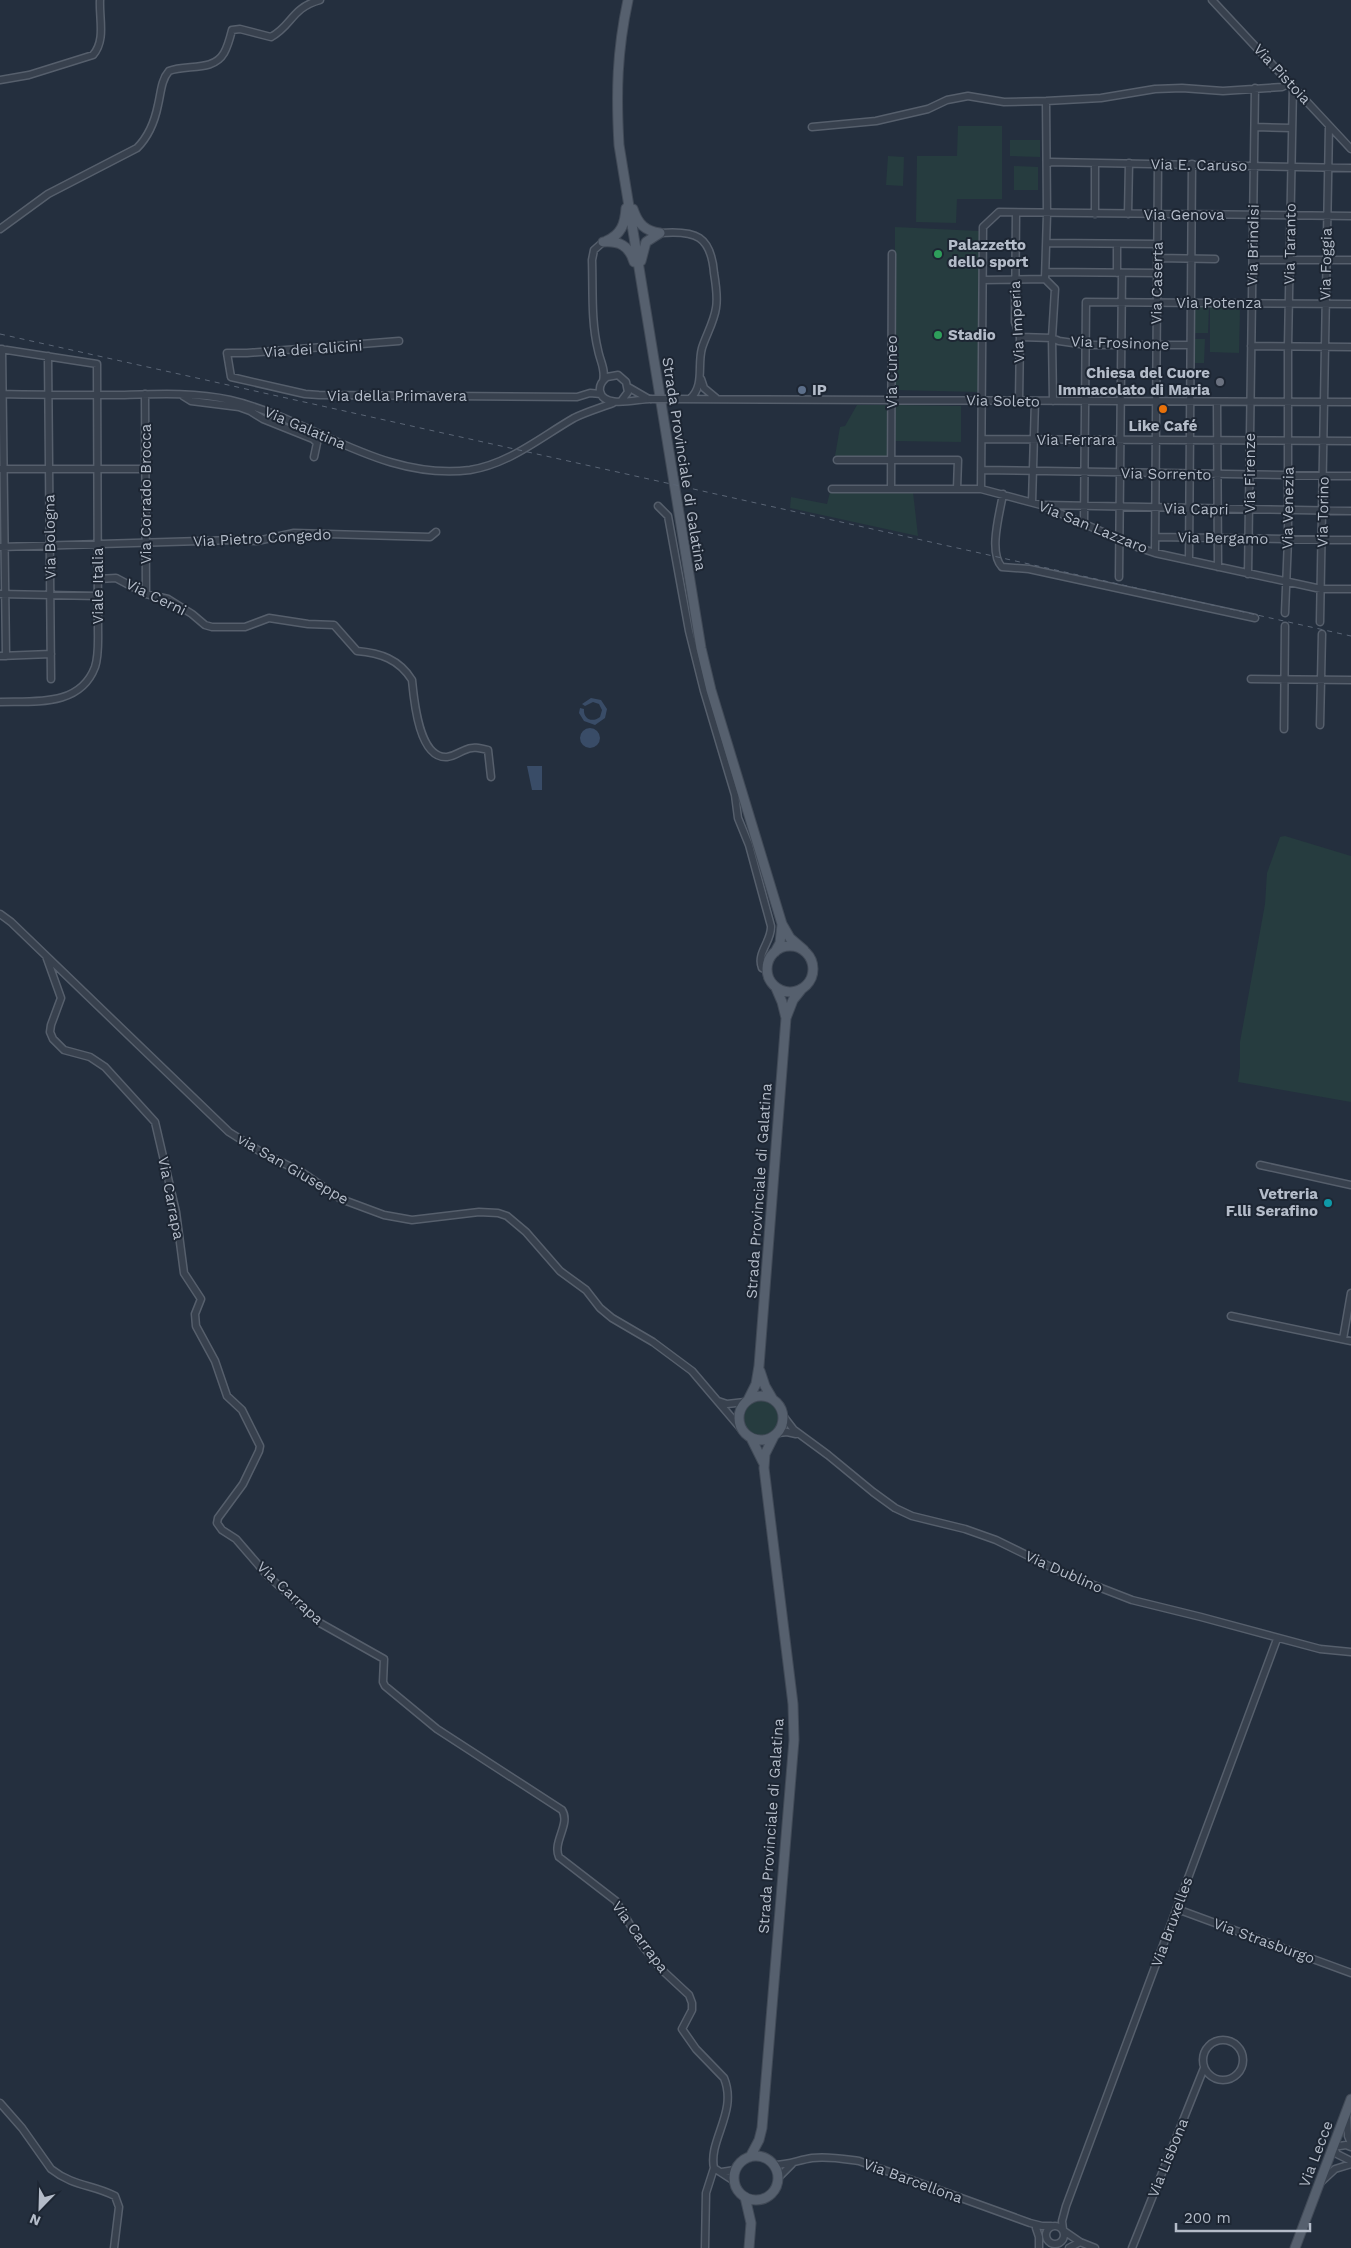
<svg xmlns="http://www.w3.org/2000/svg" width="1351" height="2248" font-family="'Work Sans',sans-serif">
	<rect width="100%" height="100%" fill="#242f3e"/>
	<path fill="#263c3f" d="M 958,126 L 1002,126 L 1002,199 L 957,199 L 956,223 L 916,222 L 917,156 L 957,156 Z
		M 1010,140 L 1040,140 L 1040,157 L 1010,156 Z
		M 888,156 L 904,157 L 903,186 L 886,185 Z
		M 1014,166 L 1038,167 L 1038,190 L 1014,190 Z
		M 895,227 L 979,231 L 979,392 L 895,390 Z
		M 1195,306 L 1209,306 L 1208,333 L 1195,333 Z
		M 1210,307 L 1240,308 L 1239,353 L 1210,352 Z
		M 1195,339 L 1205,339 L 1204,363 L 1195,363 Z
		M 857,405 L 888,405 L 888,458 L 880,456 L 835,456 L 840,427 L 845,426 Z
		M 895,405 L 961,406 L 961,442 L 895,441 Z
		M 830,492 L 913,492 L 918,536 L 790,508 L 791,497 L 827,504 Z
		M 1285,836 L 1351,856 L 1351,1102 L 1238,1082 L 1240,1067 L 1240,1042 L 1265,904 L 1267,873 L 1280,837 Z
		M742 1418a19 19 0 1 1 38 0a19 19 0 1 1-38 0Z"/>
	<path fill="#394c67" d="M 591,698 L 601,700 L 607,709 L 605,718 L 595,725 L 584,721 L 579,713 L 580,708 L 584,709 C 583,719 592,723 600,717 L 602,710 L 599,704 L 593,702 L 585,706 L 582,704 Z
		M580 738a10 10 0 1 1 20 0a10 10 0 1 1-20 0Z
		M 527,766 L 542,766 L 542,790 L 532,790 Z"/>
	<g fill="none" stroke-linecap="round" stroke-linejoin="round">
		<g stroke="#565f6c" stroke-width="9">
			<path id="minor" d="M 1212,0 L 1351,149
				M 0,80 L 29,75 L 93,55 C 106,40 99,19 100,0
				M 812,127 L 876,121 L 928,109 L 947,100 L 968,96 L 1004,102 L 1046,101 L 1101,98 L 1155,89 L 1182,88 L 1223,91 L 1282,87 L 1290,83
				M 1255,127 L 1291,128
				M 1047,164 L 1051,162 L 1351,168
				M 1016,213 L 1015,322 L 1020,337 L 1019,401
				M 1095,214 L 1095,163
				M 1128,214 L 1129,163
				M 0,229 L 48,194 L 137,148 C 148,137 155,120 158,105 C 161,93 161,80 169,71 C 187,64 213,72 224,53 C 228,46 230,38 232,30 L 240,29 L 271,37 C 292,26 291,8 320,0
				M 660,233 C 696,230 711,236 714,273 C 716,285 718,297 716,308 C 714,322 706,335 702,348 C 697,366 705,385 690,399
				M 1047,243 L 1158,244
				M 1158,258 L 1215,259
				M 1253,260 L 1351,260
				M 1046,272 L 1158,273
				M 1117,273 L 1117,244
				M 1045,279 L 1047,214 L 1046,101
				M 1045,279 L 1055,289 L 1052,338 L 1053,401
				M 983,280 L 1045,279
				M 1020,337 L 1052,338 L 1059,341 L 1087,345 L 1190,345
				M 399,341 L 247,353 L 227,353 L 231,377 L 305,394 L 319,395 L 577,397 L 590,393 L 601,394
				M 1251,346 L 1351,347
				M 0,349 L 97,364 L 98,628 C 98,640 99,655 95,667 C 80,707 35,701 0,702
				M 2,349 L 6,656
				M 48,356 L 51,679
				M 701,379 L 704,388 L 716,398
				M 603,381 C 606,370 600,361 598,350 C 591,322 593,290 592,260 L 594,250 L 603,242
				M 628,387 L 647,398
				M 0,394 C 40,395 81,395 121,395 C 156,394 195,392 230,400 C 312,419 381,481 470,470 C 509,464 541,437 574,418 C 586,412 600,408 613,403
				M 145,394 L 146,594
				M 183,396 L 191,401 L 239,407 L 250,411 L 263,419 L 313,439 L 317,443 L 314,457
				M 672,399 L 1351,402
				M 622,400 L 628,392 L 626,382 L 618,375 L 607,377 C 602,381 599,385 600,391 C 603,409 637,399 650,399
				M 1217,402 L 1218,567
				M 982,439 L 1351,441
				M 837,460 L 958,460 L 957,489
				M 0,469 L 146,469
				M 981,470 L 1351,476
				M 832,489 L 981,489 L 1041,505 L 1137,547 L 1155,553 L 1321,589 L 1351,589
				M 891,489 L 892,254
				M 981,489 L 983,227 L 999,212 L 1351,216
				M 1003,494 C 1000,512 988,553 1002,567 L 1029,569 L 1255,618
				M 1032,502 L 1035,401
				M 1045,505 L 1351,511
				M 658,506 L 668,516 L 689,631 L 704,691 L 735,795 L 738,818 L 749,845 L 771,926 C 772,941 756,953 762,968 L 767,970
				M 1084,523 L 1086,302 L 1351,304
				M 1155,537 L 1351,540
				M 0,547 L 234,540 L 257,541 L 294,533 L 430,537 L 436,532
				M 1155,553 L 1158,164
				M 1189,560 L 1192,164
				M 1248,574 L 1255,88
				M 1119,577 L 1122,273
				M 98,579 L 116,578 L 146,594 L 168,599 L 192,614 L 205,625 L 212,627 L 245,627 L 269,618 L 308,624 L 334,625 L 357,651 C 380,653 399,659 412,680 C 414,701 419,759 447,757 C 455,756 459,752 465,750 C 472,746 480,748 488,750 L 491,777
				M 0,594 L 98,596
				M 1285,613 L 1288,539 L 1288,346 L 1293,86
				M 1320,622 L 1329,126
				M 0,656 L 51,654
				M 1251,679 L 1351,680
				M 1320,725 L 1322,634
				M 1284,729 L 1285,626
				M 0,914 L 11,922 L 229,1132 L 261,1152 L 303,1173 L 341,1199 L 384,1215 L 412,1220 L 479,1212 L 498,1213 L 507,1216 L 526,1232 L 560,1271 L 586,1290 L 600,1308 L 612,1318 L 653,1342 L 692,1371 L 743,1431
				M 46,956 L 61,998 L 51,1025 L 50,1032 L 53,1039 L 64,1050 L 90,1057 L 105,1067 L 155,1122 L 176,1212 L 184,1273 L 201,1299 L 195,1314 L 196,1326 L 215,1361 L 227,1396 L 242,1410 L 260,1446 L 259,1451 L 243,1484 L 218,1518 L 217,1523 L 222,1530 L 236,1539 L 267,1575 L 320,1623 L 384,1659 L 383,1682 L 385,1686 L 437,1729 L 562,1810 C 571,1824 552,1842 559,1857 L 616,1901 L 642,1945 L 661,1969 L 689,1995 L 692,2003 L 692,2010 L 682,2029 L 696,2049 L 724,2078 C 738,2112 708,2140 714,2168 L 734,2181
				M 1260,1165 L 1351,1185
				M 1231,1316 L 1351,1341
				M 1343,1339 L 1351,1293
				M 718,1401 L 727,1404 L 745,1402
				M 784,1417 L 794,1430 L 828,1455 L 873,1492 L 895,1508 L 912,1516 L 965,1529 L 996,1540 L 1065,1574 L 1132,1600 L 1201,1617 L 1320,1649 L 1351,1652
				M 778,1433 L 787,1432 L 796,1434
				M 1177,1909 L 1351,1973
				M1203 2060a20 20 0 1 1 40 0a20 20 0 1 1-40 0Z
				M 0,2103 L 22,2128 L 51,2169 C 74,2187 92,2184 115,2196 L 119,2207 L 114,2248
				M 1347,2115 L 1348,2136 L 1351,2143
				M 1351,2147 L 1346,2145 L 1333,2147 L 1337,2154 L 1351,2161
				M 774,2165 C 788,2165 799,2160 812,2158 C 829,2156 844,2159 859,2161 L 1030,2223 L 1042,2226 L 1051,2226
				M 722,2172 L 735,2170
				M 778,2178 L 792,2164
				M 1321,2182 L 1335,2169 L 1351,2164
				M1046 2235a9 9 0 1 1 18 0a9 9 0 1 1-18 0Z
				M 1036,2228 L 1039,2237 L 1039,2248
				M 1063,2229 L 1062,2221 L 1066,2206 L 1277,1639
				M 1064,2231 L 1080,2242 L 1095,2248
				M 705,2248 L 706,2193 L 714,2168
				M 1069,2248 L 1080,2242
				M 1132,2248 L 1204,2068"/>
		</g>
		<g stroke="#414a57" stroke-width="11">
			<path id="major" d="M 628,0 C 617,51 616,93 619,145 L 701,648 L 711,690 L 782,924 L 790,938 L 804,950
				M 633,209 C 638,224 645,231 660,233
				M 606,241 C 621,235 625,224 626,208
				M 603,242 C 619,241 629,245 634,262
				M 641,261 L 646,242 L 660,233
				M767 969a23 23 0 1 1 46 0a23 23 0 1 1-46 0Z
				M 775,952 L 780,943 L 782,924
				M 776,988 L 782,1002 L 786,1018
				M 760,1371 L 765,1386 L 772,1398
				M739 1418a22 22 0 1 1 44 0a22 22 0 1 1-44 0Z
				M 748,1400 L 756,1384 L 759,1366 L 786,1018 L 793,1000 L 801,990
				M 751,1438 L 763,1462
				M734 2178a22 22 0 1 1 44 0a22 22 0 1 1-44 0Z
				M 750,2157 L 759,2140 L 762,2128 L 794,1740 L 793,1704 L 764,1468 L 765,1454 L 774,1436
				M 745,2197 L 751,2223 L 749,2248
				M 1295,2248 L 1351,2099"/>
		</g>
		<use href="#minor" stroke="#38414e" stroke-width="6"/>
		<use href="#major" stroke="#56606e" stroke-width="9"/>
		<path stroke="#5a6575" stroke-width="1" stroke-dasharray="5 5" stroke-linecap="butt" d="M 0,334 L 1351,636"/>
		<g stroke="#565f6c" stroke-width="9" stroke-linecap="butt">
			<path id="minor-bridge" d="M 650,399 L 672,399"/>
		</g>
		<use href="#minor-bridge" stroke="#38414e" stroke-width="6"/>
	</g>
	<g fill="#2e9e5b" stroke="#1d2633" stroke-width="2">
		<circle cx="938" cy="254" r="5"/>
		<circle cx="938" cy="335" r="5"/>
	</g>
	<circle fill="#6b7280" stroke="#1d2633" stroke-width="2" cx="1220" cy="382" r="5"/>
	<circle fill="#5c6f8a" stroke="#1d2633" stroke-width="2" cx="802" cy="390" r="5"/>
	<circle fill="#e8710a" stroke="#1d2633" stroke-width="2" cx="1163" cy="409" r="5"/>
	<circle fill="#0f9aa8" stroke="#1d2633" stroke-width="2" cx="1328" cy="1203" r="5"/>
	<g text-anchor="middle" dominant-baseline="central" stroke-width="4" stroke-linejoin="round" paint-order="stroke">
		<g font-size="15" fill="#b4bcc9" stroke="#1d2633">
			<text transform="translate(1282 74) rotate(47)">Via Pistoia</text>
			<text transform="translate(1199 165) rotate(1)">Via E. Caruso</text>
			<text x="1184" y="215">Via Genova</text>
			<text transform="translate(1290 244) rotate(-89)">Via Taranto</text>
			<text transform="translate(1253 245) rotate(-89)">Via Brindisi</text>
			<text transform="translate(1326 264) rotate(-89)">Via Foggia</text>
			<text transform="translate(1157 283) rotate(-89)">Via Caserta</text>
			<text x="1219" y="303">Via Potenza</text>
			<text transform="translate(1017 322) rotate(-93)">Via Imperia</text>
			<text transform="translate(1120 343) rotate(2)">Via Frosinone</text>
			<text transform="translate(313 349) rotate(-4)">Via dei Glicini</text>
			<text transform="translate(892 372) rotate(-90)">Via Cuneo</text>
			<text x="397" y="396">Via della Primavera</text>
			<text transform="translate(1003 401) rotate(1)">Via Soleto</text>
			<text transform="translate(305 428) rotate(23)">Via Galatina</text>
			<text x="1076" y="440">Via Ferrara</text>
			<text transform="translate(684 464) rotate(81)">Strada Provinciale di Galatina</text>
			<text transform="translate(1250 473) rotate(-90)">Via Firenze</text>
			<text transform="translate(1166 474) rotate(1)">Via Sorrento</text>
			<text transform="translate(146 494) rotate(-90)">Via Corrado Brocca</text>
			<text transform="translate(1288 508) rotate(-89)">Via Venezia</text>
			<text transform="translate(1196 509) rotate(1)">Via Capri</text>
			<text transform="translate(1323 512) rotate(-89)">Via Torino</text>
			<text transform="translate(1093 527) rotate(22)">Via San Lazzaro</text>
			<text transform="translate(50 537) rotate(-91)">Via Bologna</text>
			<text transform="translate(262 538) rotate(-3)">Via Pietro Congedo</text>
			<text transform="translate(1223 538) rotate(1)">Via Bergamo</text>
			<text transform="translate(98 586) rotate(-90)">Viale Italia</text>
			<text transform="translate(156 597) rotate(26)">Via Cerni</text>
			<text transform="translate(293 1169) rotate(30)">via San Giuseppe</text>
			<text transform="translate(759 1191) rotate(-86)">Strada Provinciale di Galatina</text>
			<text transform="translate(171 1198) rotate(79)">Via Carrapa</text>
			<text transform="translate(1064 1572) rotate(24)">Via Dublino</text>
			<text transform="translate(290 1593) rotate(43)">Via Carrapa</text>
			<text transform="translate(771 1826) rotate(-86)">Strada Provinciale di Galatina</text>
			<text transform="translate(1172 1922) rotate(-70)">Via Bruxelles</text>
			<text transform="translate(640 1937) rotate(54)">Via Carrapa</text>
			<text transform="translate(1264 1941) rotate(20)">Via Strasburgo</text>
			<text transform="translate(1316 2154) rotate(-69)">Via Lecce</text>
			<text transform="translate(1168 2158) rotate(-68)">Via Lisbona</text>
			<text transform="translate(913 2181) rotate(20)">Via Barcellona</text>
		</g>
		<g font-size="15" font-weight="bold" fill="#b4bcc9" stroke="#1d2633" text-anchor="start">
			<text x="948" y="245">Palazzetto<tspan x="948" dy="17">dello sport</tspan></text>
			<text x="948" y="335">Stadio</text>
			<text x="1210" y="373" text-anchor="end">Chiesa del Cuore<tspan x="1210" dy="17">Immacolato di Maria</tspan></text>
			<text x="812" y="390">IP</text>
			<text x="1163" y="426" text-anchor="middle">Like Café</text>
			<text x="1318" y="1194" text-anchor="end">Vetreria<tspan x="1318" dy="17">F.lli Serafino</tspan></text>
		</g>
	</g>
	<g transform="translate(40 2208) rotate(203)" stroke="#1d2633" stroke-width="4" paint-order="stroke">
	<path d="M0-4L9 19L0 12L-9 19Z" fill="#b4bcc9"/>
	<text y="-8" font-size="14" font-weight="bold" text-anchor="middle" fill="#b4bcc9">N</text>
	</g>
	<path d="M1176 2223v8h134v-8" fill="none" stroke="#b4bcc9" stroke-width="2.5"/>
	<text x="1184" y="2223" font-size="15" fill="#b4bcc9" stroke="#1d2633" stroke-width="4" paint-order="stroke">200 m</text>
</svg>
